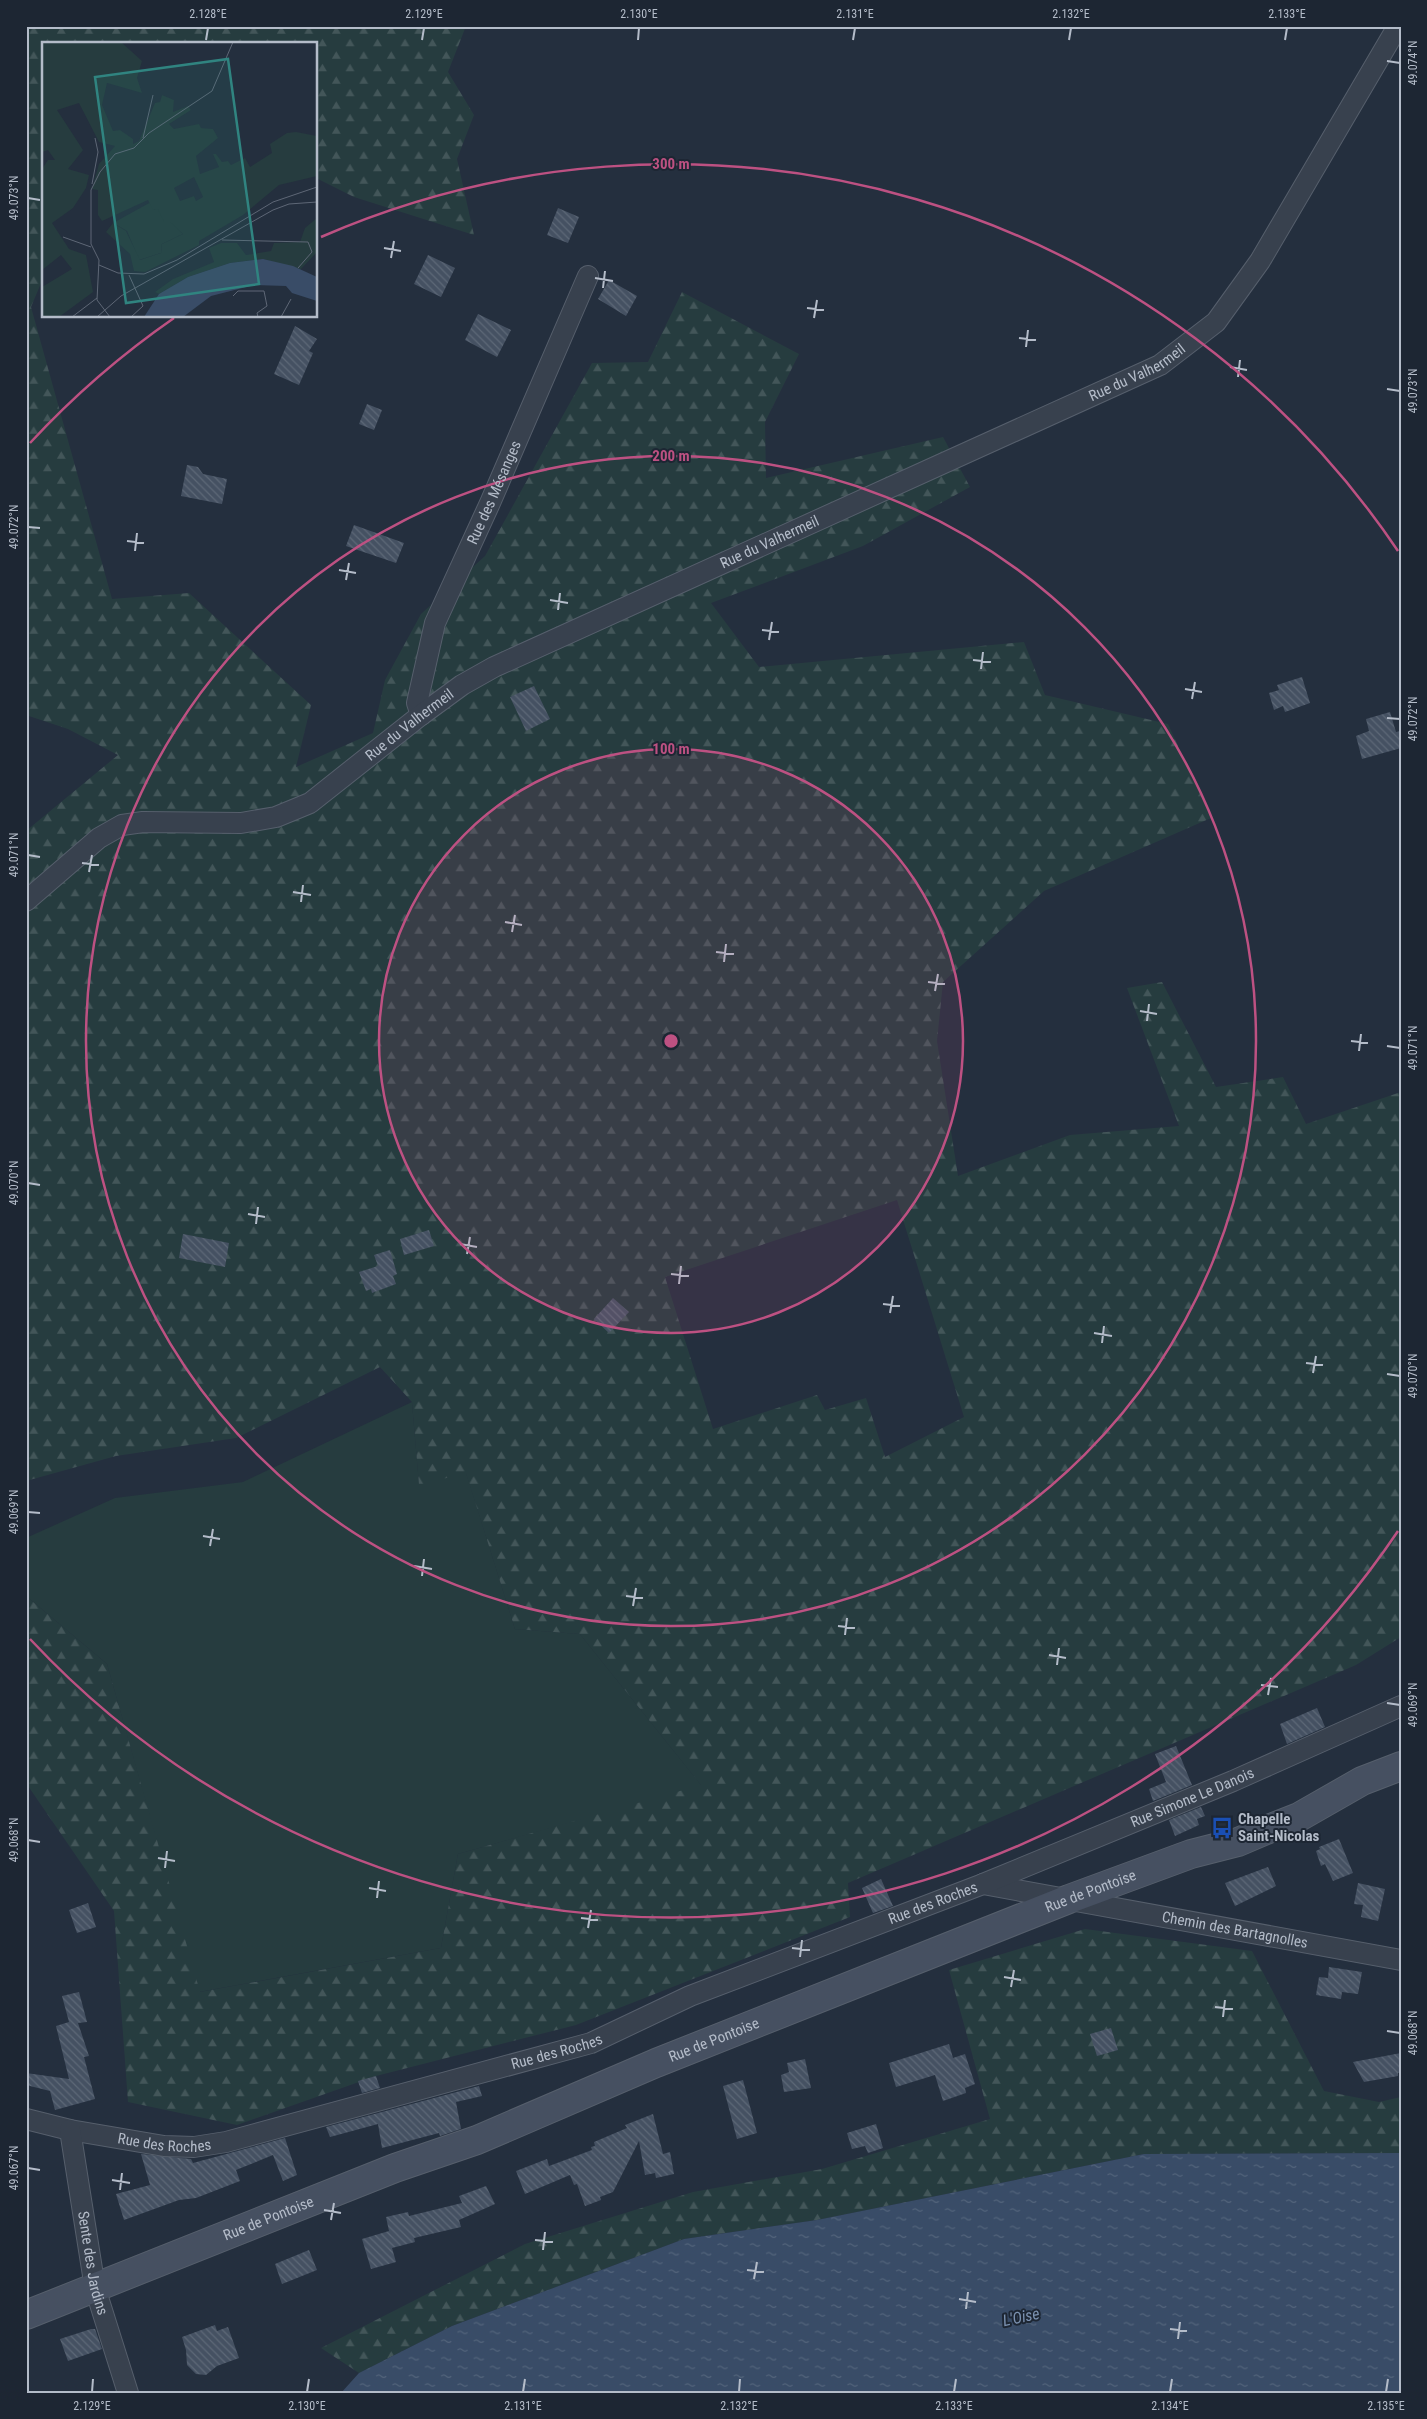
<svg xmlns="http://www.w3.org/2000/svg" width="1427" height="2419" font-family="'Roboto Condensed',sans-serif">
	<defs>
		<pattern id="forest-firs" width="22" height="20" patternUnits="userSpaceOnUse" patternTransform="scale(1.25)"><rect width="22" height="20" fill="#263c3f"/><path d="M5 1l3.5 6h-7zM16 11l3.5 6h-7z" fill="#435659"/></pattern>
		<pattern id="water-ripples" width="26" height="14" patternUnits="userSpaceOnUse" patternTransform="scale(1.25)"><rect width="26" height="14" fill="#394c67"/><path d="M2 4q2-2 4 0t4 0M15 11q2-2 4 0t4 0" fill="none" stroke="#53647b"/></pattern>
		<pattern id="building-back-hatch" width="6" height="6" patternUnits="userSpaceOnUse" patternTransform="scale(1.25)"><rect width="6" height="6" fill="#455162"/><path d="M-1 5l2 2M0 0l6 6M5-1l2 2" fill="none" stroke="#5d6877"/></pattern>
	</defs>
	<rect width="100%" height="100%" fill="#242f3e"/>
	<path fill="#263c3f" d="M 412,1402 L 419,1484 L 466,1472 L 515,1629 L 580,1634 L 702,1786 L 458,1854 L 441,1948 L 199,1992 L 107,1664 L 26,1596 L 26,1538 L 115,1498 L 243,1482 Z"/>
	<path fill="url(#forest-firs)" fill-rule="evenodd" d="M 26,26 L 466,26 L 448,72 L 474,115 L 457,159 L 474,235 L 354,197 L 316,178 L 316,44 L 44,44 L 44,276 L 31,307 L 112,599 L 189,593 L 311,705 L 296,767 L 373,733 L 385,680 L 421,614 L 485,556 L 592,363 L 648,362 L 682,292 L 799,354 L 765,422 L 766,478 L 943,437 L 970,487 L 863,546 L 711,603 L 759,667 L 1024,642 L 1045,695 L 1168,724 L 1211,818 L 1044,891 L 943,982 L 937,1041 L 958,1176 L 1070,1135 L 1179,1126 L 1127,988 L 1162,982 L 1216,1087 L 1283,1077 L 1306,1124 L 1401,1092 L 1401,1637 L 1356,1665 L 848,1883 L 850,1917 L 576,2025 L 376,2076 L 237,2125 L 128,2102 L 114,1911 L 26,1783 L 26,1596 L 107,1664 L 200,1992 L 441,1948 L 458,1854 L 701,1785 L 580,1634 L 515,1629 L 466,1473 L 419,1485 L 412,1402 L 380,1367 L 236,1438 L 116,1456 L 26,1481 L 26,831 L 118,755 L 68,729 L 26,715 ZM 897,1200 L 964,1417 L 885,1457 L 866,1398 L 825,1410 L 817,1395 L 713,1429 L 665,1277 Z
		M 1085,1929 L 1252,1951 L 1324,2091 L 1379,2102 L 1401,2097 L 1401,2153 L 1144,2154 L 817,2220 L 684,2239 L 452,2326 L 359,2373 L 321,2348 L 525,2244 L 693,2192 L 822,2169 L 990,2119 L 949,1970 Z"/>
	<path fill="url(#water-ripples)" d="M 1401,2153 L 1401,2393 L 341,2393 L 359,2373 L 452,2326 L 684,2239 L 817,2220 L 1144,2154 Z"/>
	<path fill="url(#building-back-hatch)" d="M 558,208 L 579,217 L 568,243 L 547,235 Z
		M 428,255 L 455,268 L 441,297 L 414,284 Z
		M 609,280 L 637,296 L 626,316 L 598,299 Z
		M 478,314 L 511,330 L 497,357 L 465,340 Z
		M 295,326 L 317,339 L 309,351 L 313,353 L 299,385 L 274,374 Z
		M 367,404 L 382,410 L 374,430 L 359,424 Z
		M 187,465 L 198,467 L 203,474 L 227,479 L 222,504 L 181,496 Z
		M 354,525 L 404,543 L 396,563 L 346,546 Z
		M 1302,677 L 1310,703 L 1285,712 L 1283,706 L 1274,710 L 1269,693 L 1279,690 L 1277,685 Z
		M 534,686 L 550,719 L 526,731 L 510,697 Z
		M 1390,712 L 1396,732 L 1401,731 L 1401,748 L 1362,759 L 1356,736 L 1369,731 L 1366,719 Z
		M 429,1230 L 434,1246 L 404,1255 L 400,1239 Z
		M 183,1234 L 229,1243 L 225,1267 L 179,1258 Z
		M 390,1250 L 397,1274 L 393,1276 L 396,1284 L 372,1293 L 371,1289 L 366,1291 L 359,1272 L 378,1266 L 374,1255 Z
		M 613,1298 L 629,1312 L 609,1333 L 594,1319 Z
		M 1317,1708 L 1325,1727 L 1287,1744 L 1280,1724 Z
		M 1176,1746 L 1192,1785 L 1153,1801 L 1149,1789 L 1166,1782 L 1155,1754 Z
		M 1201,1807 L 1205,1816 L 1197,1819 L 1199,1825 L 1175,1836 L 1169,1820 Z
		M 1339,1839 L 1353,1873 L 1333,1881 L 1325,1864 L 1321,1866 L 1316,1851 L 1320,1849 L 1319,1847 Z
		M 1268,1867 L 1276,1886 L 1235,1906 L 1225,1883 Z
		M 881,1879 L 893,1906 L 873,1913 L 862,1888 Z
		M 1358,1883 L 1385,1889 L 1378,1921 L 1361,1917 L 1363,1905 L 1354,1904 Z
		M 88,1903 L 96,1927 L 77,1933 L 69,1910 Z
		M 1329,1967 L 1362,1972 L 1358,1994 L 1342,1992 L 1341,1999 L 1316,1995 L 1319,1977 L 1328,1978 Z
		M 79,1992 L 87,2022 L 78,2023 L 89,2056 L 84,2057 L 95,2099 L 55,2110 L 50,2091 L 26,2085 L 26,2073 L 69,2079 L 56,2026 L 69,2022 L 62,1996 Z
		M 1111,2028 L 1118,2050 L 1097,2056 L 1090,2034 Z
		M 949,2044 L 953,2058 L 965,2054 L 975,2084 L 965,2088 L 966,2093 L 943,2101 L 935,2075 L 896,2087 L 889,2063 Z
		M 1401,2053 L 1401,2072 L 1398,2073 L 1398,2076 L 1364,2082 L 1353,2062 Z
		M 805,2059 L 811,2088 L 784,2092 L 781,2075 L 789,2072 L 787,2063 Z
		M 376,2076 L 380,2088 L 362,2093 L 358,2081 Z
		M 743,2080 L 757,2133 L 737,2139 L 723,2086 Z
		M 479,2086 L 482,2096 L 456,2102 L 461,2129 L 440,2136 L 439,2133 L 382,2148 L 378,2124 L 330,2137 L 326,2127 Z
		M 653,2114 L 663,2154 L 670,2152 L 674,2174 L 656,2178 L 655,2173 L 645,2175 L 639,2141 L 613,2192 L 600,2197 L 601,2200 L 585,2206 L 577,2184 L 574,2185 L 570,2175 L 525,2194 L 516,2171 L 547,2159 L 549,2166 L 592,2150 L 591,2147 L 595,2146 L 594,2142 L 627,2128 L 625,2125 Z
		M 876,2124 L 883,2148 L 868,2153 L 865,2146 L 852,2149 L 847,2133 Z
		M 285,2138 L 297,2175 L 283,2181 L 273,2155 L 236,2170 L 240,2181 L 196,2198 L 179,2200 L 124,2220 L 116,2194 L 150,2185 L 141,2154 L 191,2159 L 193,2163 Z
		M 486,2186 L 495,2204 L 459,2220 L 461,2227 L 414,2238 L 415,2242 L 392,2248 L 396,2262 L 371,2269 L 362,2239 L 389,2231 L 386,2217 L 408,2212 L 409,2216 L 462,2203 L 459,2196 Z
		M 309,2250 L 317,2270 L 282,2284 L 275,2264 Z
		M 215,2325 L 217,2331 L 228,2327 L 239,2358 L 217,2366 L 206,2375 L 196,2374 L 187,2365 L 186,2350 L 182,2337 Z
		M 91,2329 L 95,2329 L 102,2349 L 68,2361 L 60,2339 Z"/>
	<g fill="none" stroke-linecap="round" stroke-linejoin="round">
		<g stroke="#565f6c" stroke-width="22">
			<g id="minor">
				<path id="s1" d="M 421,715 L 417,703 L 435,623 L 490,503 L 588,276"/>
				<path id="s2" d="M 26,901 L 99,838 L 122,825 L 143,822 L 241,823 L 276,817 L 310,803 L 421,715 L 462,685 L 494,667 L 1160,365 L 1216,322 L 1260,261 L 1398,26"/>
				<path id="s3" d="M 983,1884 L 1401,1960"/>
				<path id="s4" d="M 26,2119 L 70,2130 L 164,2146 L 194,2147 L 226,2142 L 591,2043 L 690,1996 L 983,1884 L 1233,1781 L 1401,1706"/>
				<path id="s5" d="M 70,2130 L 95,2288 L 128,2393"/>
			</g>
		</g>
		<g stroke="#565f6c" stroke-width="30">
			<g id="secondary">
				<path id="s6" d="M 26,2315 L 395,2168 L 477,2140 L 656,2063 L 1069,1899 L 1191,1854 L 1238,1842 L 1271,1828 L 1299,1817 L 1362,1781 L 1401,1766"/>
			</g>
		</g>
		<use href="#minor" stroke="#38414e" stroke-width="20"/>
		<use href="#secondary" stroke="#465061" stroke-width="28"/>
	</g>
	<path fill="none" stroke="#b4bcc9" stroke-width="2" d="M 206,40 L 208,28M 422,40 L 424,28M 638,40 L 639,28M 853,40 L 855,28M 1069,40 L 1071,28M 1285,40 L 1287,28M 1387,61 L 1400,63M 28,198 L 40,200M 384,248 L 401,251M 391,258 L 394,241M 595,278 L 613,281M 603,288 L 605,271M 807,308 L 824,310M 814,318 L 817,300M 1019,338 L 1036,340M 1026,347 L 1028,330M 1230,367 L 1247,370M 1238,377 L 1240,360M 1387,389 L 1400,391M 28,527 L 40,528M 127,541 L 144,543M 135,551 L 137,533M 339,570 L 356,573M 346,580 L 349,563M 550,600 L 568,603M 558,610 L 560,593M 762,630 L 779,632M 769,640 L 772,622M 973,660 L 991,662M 981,669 L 983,652M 1185,689 L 1202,692M 1192,699 L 1195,682M 1387,718 L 1400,719M 28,855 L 40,857M 82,863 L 99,865M 89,872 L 92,855M 293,892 L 311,895M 301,902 L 303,885M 505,922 L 522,925M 512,932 L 515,915M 716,952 L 734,954M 724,962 L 726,944M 928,982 L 945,984M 935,991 L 938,974M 1140,1011 L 1157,1014M 1147,1021 L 1149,1004M 1351,1041 L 1368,1043M 1387,1046 L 1400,1048M 1359,1051 L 1361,1034M 28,1183 L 40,1185M 248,1214 L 265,1217M 256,1224 L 258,1207M 460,1244 L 477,1247M 467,1254 L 470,1237M 671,1274 L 689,1276M 679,1284 L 681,1266M 883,1304 L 900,1306M 890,1313 L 893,1296M 1094,1333 L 1112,1336M 1102,1343 L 1104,1326M 1306,1363 L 1323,1365M 1313,1373 L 1316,1356M 1387,1374 L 1400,1376M 28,1512 L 40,1513M 203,1536 L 220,1539M 210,1546 L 213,1529M 414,1566 L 432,1569M 422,1576 L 424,1559M 626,1596 L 643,1598M 633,1606 L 636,1588M 838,1626 L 855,1628M 845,1635 L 847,1618M 1049,1655 L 1066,1658M 1057,1665 L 1059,1648M 1261,1685 L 1278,1687M 1268,1695 L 1271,1678M 1387,1703 L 1400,1705M 28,1840 L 40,1842M 158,1858 L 175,1861M 165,1868 L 167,1851M 369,1888 L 386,1891M 377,1898 L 379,1881M 581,1918 L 598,1920M 588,1928 L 591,1910M 792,1948 L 810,1950M 800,1957 L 802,1940M 1004,1977 L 1021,1980M 1011,1987 L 1014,1970M 1215,2007 L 1233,2009M 1223,2017 L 1225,2000M 1387,2031 L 1400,2033M 28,2168 L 40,2170M 112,2180 L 130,2183M 120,2190 L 122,2173M 324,2210 L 341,2213M 331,2220 L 334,2203M 535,2240 L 553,2242M 543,2250 L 545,2232M 747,2270 L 764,2272M 754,2279 L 757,2262M 959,2299 L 976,2302M 966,2309 L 968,2292M 1170,2329 L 1187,2331M 1178,2339 L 1180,2322M 92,2392 L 93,2379M 307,2392 L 309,2379M 523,2392 L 525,2379M 739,2392 L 740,2379M 954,2392 L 956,2379M 1170,2392 L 1172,2379M 1386,2392 L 1388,2379"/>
	<circle cx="671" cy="1041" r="292" fill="#bd5182" fill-opacity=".12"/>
	<g fill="none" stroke="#bd5182" stroke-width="2.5">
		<circle cx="671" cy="1041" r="292"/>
		<circle cx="671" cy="1041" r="585"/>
		<path d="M1398 1531A877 877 0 0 1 30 1639M30 443A877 877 0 0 1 174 318M321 237A877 877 0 0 1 1398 551"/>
	</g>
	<defs>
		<g id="bus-bare" transform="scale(1.725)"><path d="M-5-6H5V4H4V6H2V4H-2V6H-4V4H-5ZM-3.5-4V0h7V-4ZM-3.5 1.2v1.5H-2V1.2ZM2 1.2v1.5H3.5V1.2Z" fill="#1a4fb4" stroke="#1d2633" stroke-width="2.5" paint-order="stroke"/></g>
	</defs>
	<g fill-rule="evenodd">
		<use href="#bus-bare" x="1222" y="1828"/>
	</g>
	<g text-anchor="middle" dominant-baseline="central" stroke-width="4" stroke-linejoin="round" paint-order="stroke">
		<g font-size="15" fill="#b4bcc9" stroke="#1d2633">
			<text stroke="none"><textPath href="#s2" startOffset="1251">Rue du Valhermeil</textPath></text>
			<text stroke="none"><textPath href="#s1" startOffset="238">Rue des Mésanges</textPath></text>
			<text stroke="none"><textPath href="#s2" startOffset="846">Rue du Valhermeil</textPath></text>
			<text stroke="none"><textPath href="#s2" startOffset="441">Rue du Valhermeil</textPath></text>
			<text stroke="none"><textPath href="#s4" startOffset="1231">Rue Simone Le Danois</textPath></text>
			<text stroke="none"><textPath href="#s6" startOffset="1146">Rue de Pontoise</textPath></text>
			<text stroke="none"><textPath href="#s4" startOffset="951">Rue des Roches</textPath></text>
			<text stroke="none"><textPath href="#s3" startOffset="256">Chemin des Bartagnolles</textPath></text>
			<text stroke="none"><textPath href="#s6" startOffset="741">Rue de Pontoise</textPath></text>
			<text stroke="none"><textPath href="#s4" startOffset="546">Rue des Roches</textPath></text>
			<text stroke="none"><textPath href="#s4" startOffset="141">Rue des Roches</textPath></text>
			<text stroke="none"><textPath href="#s6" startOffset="261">Rue de Pontoise</textPath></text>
			<text stroke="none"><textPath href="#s5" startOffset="135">Sente des Jardins</textPath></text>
		</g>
		<g font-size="15" font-weight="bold" fill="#b4bcc9" stroke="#1d2633" text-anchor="start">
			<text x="1238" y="1819">Chapelle<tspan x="1238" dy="17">Saint-Nicolas</tspan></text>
		</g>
		<g font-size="16" font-style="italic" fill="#7c92b1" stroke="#1d2633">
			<text transform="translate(1021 2317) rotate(-12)">L'Oise</text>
		</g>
	</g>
	<g transform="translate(42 42)">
		<rect width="275" height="275" fill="#242f3e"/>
		<path d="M 109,160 L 112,168 L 115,166 L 141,192 L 120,202 L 119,211 L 97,218 L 85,189 L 71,181 Z" fill="#263c3f"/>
		<path d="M 0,0 L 79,0 L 100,19 L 95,36 L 100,51 L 65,41 L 60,63 L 71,89 L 78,88 L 91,97 L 91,102 L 97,99 L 113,61 L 118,60 L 120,53 L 132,58 L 131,70 L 146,64 L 149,68 L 127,82 L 132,87 L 157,82 L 159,86 L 171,87 L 176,96 L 154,114 L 158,132 L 177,125 L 171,112 L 174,112 L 180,120 L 186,119 L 189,123 L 203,116 L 208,125 L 230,111 L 228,102 L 245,91 L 254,90 L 275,94 L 275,134 L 237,143 L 201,173 L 157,199 L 157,203 L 103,230 L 92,229 L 88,212 L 64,190 L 71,181 L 84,189 L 98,218 L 119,211 L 120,202 L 141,192 L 128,180 L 122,180 L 116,167 L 111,168 L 106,158 L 60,179 L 56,173 L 56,148 L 50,147 L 57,122 L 73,104 L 57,100 L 37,61 L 15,68 L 41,108 L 26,127 L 47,133 L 44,146 L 31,166 L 10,181 L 27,207 L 44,213 L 51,250 L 17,275 L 0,275 L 0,245 L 30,227 L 19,213 L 0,228 L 0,127 L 6,118 L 13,118 L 6,108 L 0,110 ZM 152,135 L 161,155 L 154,159 L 152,154 L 138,159 L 132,146 ZM 275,176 L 275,210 L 258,228 L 221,217 L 188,221 L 146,235 L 117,252 L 113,250 L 131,237 L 172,220 L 167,206 L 179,201 L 195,201 L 204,213 L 229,209 L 232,201 L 258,200 L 263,186 Z" fill="#263c3f" fill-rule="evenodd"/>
		<path d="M 221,217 L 251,224 L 275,235 L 275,259 L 250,251 L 244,244 L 212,243 L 169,254 L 141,275 L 102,275 L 117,252 L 146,235 L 188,221 Z" fill="#394c67"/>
		<path fill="none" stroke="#5e6776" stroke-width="1" d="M 101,96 L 111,53M 50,142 L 56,110 L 53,96M 49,148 L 58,130 L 73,112 L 92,106 L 107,91 L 170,49 L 191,0M 49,148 L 49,202 L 57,218 L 55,258 L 68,275M 21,195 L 49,205M 180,198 L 266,200 L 270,210 L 256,226M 57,223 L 76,231 L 102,232 L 135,218 L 231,160 L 275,145M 87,233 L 101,264 L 89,275M 191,254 L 196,249 L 222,249 L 225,264 L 215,271 L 216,275M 30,275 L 55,256M 55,275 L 79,254 L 231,168 L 247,162 L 275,160M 239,275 L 249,257"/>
		<path fill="#308480" fill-opacity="0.15" stroke="#308480" stroke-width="2.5" d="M 186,17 L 217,242 L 84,261 L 53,35 Z"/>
		<rect width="275" height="275" fill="none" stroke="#b4bcc9" stroke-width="2.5"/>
	</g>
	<circle cx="671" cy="1041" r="8" fill="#bd5182" stroke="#1d2633" stroke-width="2.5"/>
	<g font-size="15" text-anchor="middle" font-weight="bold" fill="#bd5182" stroke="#1d2633" stroke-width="4" stroke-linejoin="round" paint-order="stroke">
		<text x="671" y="169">300 m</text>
		<text x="671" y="461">200 m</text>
		<text x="671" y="754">100 m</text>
	</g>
	<rect width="1427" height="2419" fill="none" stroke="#1d2633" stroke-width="55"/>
	<rect x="28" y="28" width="1372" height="2364" fill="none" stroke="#b4bcc9" stroke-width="2"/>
	<g font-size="12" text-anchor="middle" fill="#b4bcc9">
		<text x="208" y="18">2.128°E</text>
		<text x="424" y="18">2.129°E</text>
		<text x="639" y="18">2.130°E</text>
		<text x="855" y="18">2.131°E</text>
		<text x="1071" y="18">2.132°E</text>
		<text x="1287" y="18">2.133°E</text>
		<text transform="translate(1413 63) rotate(-90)" y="4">49.074°N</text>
		<text transform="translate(14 198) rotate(-90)" y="4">49.073°N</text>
		<text transform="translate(1413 391) rotate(-90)" y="4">49.073°N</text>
		<text transform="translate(14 527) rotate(-90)" y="4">49.072°N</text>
		<text transform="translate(1413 719) rotate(-90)" y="4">49.072°N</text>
		<text transform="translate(14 855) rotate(-90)" y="4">49.071°N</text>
		<text transform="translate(1413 1048) rotate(-90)" y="4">49.071°N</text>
		<text transform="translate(14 1183) rotate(-90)" y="4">49.070°N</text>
		<text transform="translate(1413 1376) rotate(-90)" y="4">49.070°N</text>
		<text transform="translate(14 1512) rotate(-90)" y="4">49.069°N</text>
		<text transform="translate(1413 1705) rotate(-90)" y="4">49.069°N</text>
		<text transform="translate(14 1840) rotate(-90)" y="4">49.068°N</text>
		<text transform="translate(1413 2033) rotate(-90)" y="4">49.068°N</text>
		<text transform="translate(14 2168) rotate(-90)" y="4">49.067°N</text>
		<text x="92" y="2410">2.129°E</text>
		<text x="307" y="2410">2.130°E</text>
		<text x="523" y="2410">2.131°E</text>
		<text x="739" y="2410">2.132°E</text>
		<text x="954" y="2410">2.133°E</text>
		<text x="1170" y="2410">2.134°E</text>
		<text x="1386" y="2410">2.135°E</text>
	</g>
</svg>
